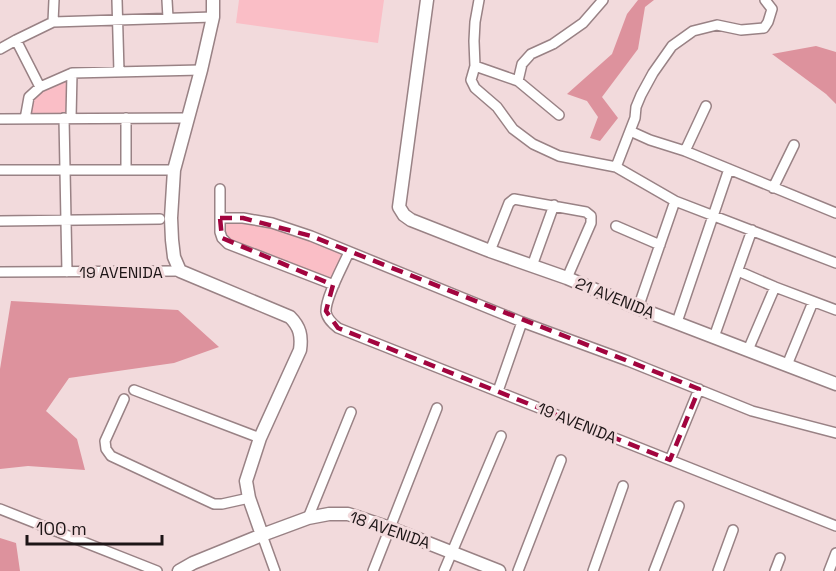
<svg xmlns="http://www.w3.org/2000/svg" width="836" height="571" font-family="'Space Grotesk',sans-serif">
	<rect width="100%" height="100%" fill="#f2dadc"/>
	<path fill="#fabec6" d="M 239,0 L 384,0 L 378,43 L 236,23 Z
		M 72,73 L 71,118 L 25,119 L 29,97 Z
		M 220,218 L 243,218 L 349,252 L 334,285 L 228,244 Z"/>
	<path fill="#dd929d" d="M 638,0 L 654,0 L 645,7 L 638,49 L 602,97 L 618,118 L 600,141 L 590,138 L 598,117 L 587,101 L 567,94 L 612,54 L 627,14 Z
		M 816,46 L 836,52 L 836,104 L 826,94 L 772,54 Z
		M 11,301 L 178,310 L 219,347 L 174,363 L 69,378 L 46,411 L 77,439 L 85,470 L 28,466 L 0,469 L 0,369 Z
		M 0,538 L 16,543 L 20,571 L 0,571 Z"/>
	<g fill="none" stroke-linecap="round" stroke-linejoin="round">
		<g stroke="#998285" stroke-width="12">
			<path id="minor" d="M 117,0 L 119,72
				M 167,0 L 168,18
				M 479,0 L 475,22 L 474,41 L 475,66 L 471,80 L 475,88 L 497,107 L 513,129 L 533,144 L 559,156 L 616,167 L 675,201 L 836,263
				M 53,22 L 54,0
				M 16,40 L 40,87
				M 0,49 L 16,40 L 53,22 L 213,17
				M 475,66 L 518,81 L 559,115
				M 518,81 L 522,64 L 531,54 L 553,44 L 583,23 L 603,0
				M 64,118 L 67,272
				M 71,118 L 72,73
				M 126,118 L 126,169
				M 0,119 L 187,118
				M 25,119 L 29,97 L 40,87 L 72,73 L 201,70
				M 630,131 L 650,140 L 685,151 L 836,213
				M 685,151 L 706,106
				M 616,167 L 635,118 L 636,107 L 641,95 L 653,73 L 672,46 L 693,31 L 717,25 L 741,30 L 764,28 L 768,22 L 772,9 L 765,0
				M 0,170 L 174,170
				M 773,188 L 794,145
				M 220,189 L 220,232 L 222,238 L 228,244 L 334,285
				M 220,218 L 243,218 L 272,223 L 311,236 L 522,322 L 628,361 L 752,411 L 836,433
				M 0,221 L 160,219
				M 616,226 L 660,245
				M 490,251 L 509,203 L 514,199 L 586,212 L 591,216 L 591,223 L 567,278
				M 349,252 C 343,266 325,298 326,312 C 327,319 333,324 338,328 L 836,526
				M 532,266 L 554,205
				M 738,271 L 775,287 L 836,310
				M 0,272 L 180,271
				M 638,308 L 675,201
				M 677,322 L 729,169
				M 714,337 L 752,230
				M 748,350 L 775,287
				M 787,365 L 813,302
				M 134,390 L 260,438
				M 498,391 L 522,322
				M 124,399 L 105,441 L 106,449 L 111,456 L 214,504 L 222,504 L 249,498
				M 670,460 L 699,389
				M 0,509 L 157,571
				M 308,518 L 351,412
				M 262,535 L 275,571
				M 373,571 L 437,408
				M 444,571 L 501,436
				M 518,571 L 561,460
				M 593,571 L 623,486
				M 654,571 L 679,506
				M 718,571 L 733,530
				M 775,571 L 780,558
				M 829,571 L 836,553"/>
		</g>
		<g stroke="#998285" stroke-width="15">
			<path id="tertiary" d="M 213,0 L 213,17 L 201,70 L 174,170 L 171,218 L 172,240 L 174,257 L 180,271 L 290,317 C 300,327 302,336 300,350 L 260,438 L 246,481 L 249,498 L 262,535
				M 427,0 L 399,207 L 404,215 L 411,220 L 490,251 L 567,278 L 638,308 L 836,384
				M 179,571 L 193,563 L 262,535 L 308,518 L 329,514 L 348,514 L 390,528 L 499,571"/>
		</g>
		<use href="#minor" stroke="#fff" stroke-width="9"/>
		<use href="#tertiary" stroke="#fff" stroke-width="12"/>
	</g>
	<path fill="none" stroke="#a2053f" stroke-width="4.5" stroke-dasharray="12 8" stroke-linejoin="round" d="M 220,218 L 243,218 L 311,236 L 699,389 L 670,460 L 338,328 L 326,311 L 333,285 L 222,238 Z"/>
	<g text-anchor="middle" dominant-baseline="central" stroke-width="6" stroke-linejoin="round" paint-order="stroke">
		<g font-size="16" fill="#1d1516" stroke="#f2dadc">
			<text x="121" y="272">19 AVENIDA</text>
			<text transform="translate(615 298) rotate(22)">21 AVENIDA</text>
			<text transform="translate(577 423) rotate(22)">19 AVENIDA</text>
			<text transform="translate(390 530) rotate(19)">18 AVENIDA</text>
		</g>
	</g>
	<path d="M27 535v9h135v-9" fill="none" stroke="#1d1516" stroke-width="3"/>
	<text x="36" y="535" font-size="18" fill="#1d1516" stroke="#f2dadc" stroke-width="4.5" paint-order="stroke">100 m</text>
</svg>
